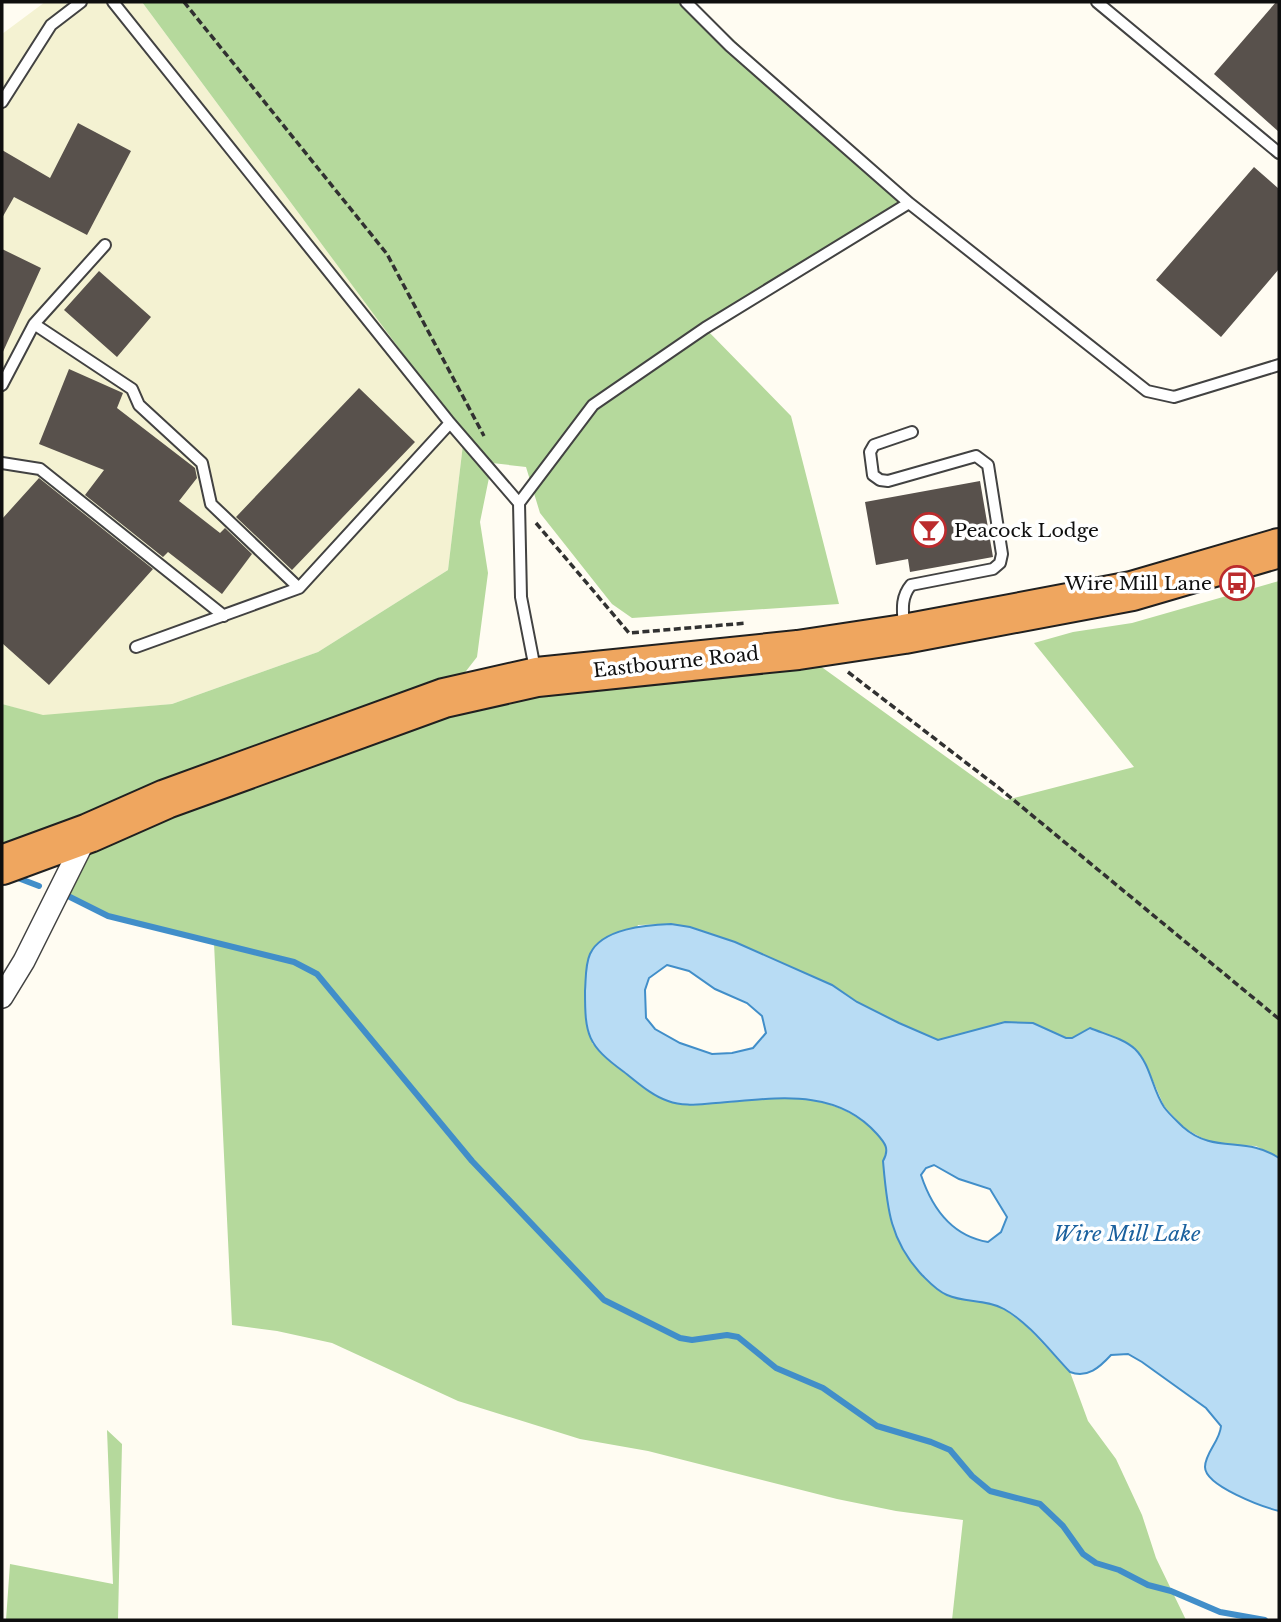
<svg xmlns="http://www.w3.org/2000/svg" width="1281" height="1622" font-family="'Libre Baskerville',serif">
	<rect width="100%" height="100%" fill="#fffcf2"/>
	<path fill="#f4f2d2" d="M 45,2 L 142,2 L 464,436 L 448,570 L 318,652 L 172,704 L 43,716 L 2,704 L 2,34 Z"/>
	<path fill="#b5d99c" d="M 142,2 L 693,2 L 909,203 L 705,328 L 791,416 L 839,604 L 632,618 L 612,604 L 540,513 L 526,467 L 492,463 L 480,522 L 488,573 L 477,657 L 445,698 L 798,650 L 1006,800 L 1134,767 L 1034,643 L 1073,632 L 1132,623 L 1279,581 L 1279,1158 L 1256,1146 L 1213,1144 L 1184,1128 L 1164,1106 L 1144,1060 L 1090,1028 L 1072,1038 L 1066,1038 L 1033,1023 L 1005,1022 L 938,1040 L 899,1023 L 857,1002 L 832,985 L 690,927 L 671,924 L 638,925 L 592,1043 C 614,1068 656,1100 690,1105 C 700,1106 713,1103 723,1103 C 775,1098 817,1090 863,1121 C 874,1128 886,1141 887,1154 L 947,1296 L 985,1302 L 1004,1309 L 1025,1325 L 1070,1372 L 1088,1421 L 1116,1459 L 1142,1515 L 1156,1558 L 1186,1620 L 952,1620 L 963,1520 L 896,1511 L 837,1499 L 648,1451 L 580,1439 L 458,1401 L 332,1343 L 277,1331 L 232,1325 L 214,943 L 108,916 L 57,893 L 88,834 L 2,858 L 2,704 L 43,715 L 172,704 L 318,652 L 448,570 L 464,436 Z
		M 107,1430 L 122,1444 L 118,1620 L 6,1620 L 10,1564 L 113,1584 Z"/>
	<path fill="#b8dcf4" stroke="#418ec9" stroke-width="2" fill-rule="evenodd" d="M 671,924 L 690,927 L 735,942 L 832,985 L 857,1002 L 899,1023 L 938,1040 L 1005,1022 L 1033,1023 L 1066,1038 L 1072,1038 L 1090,1028 C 1104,1034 1123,1038 1135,1049 C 1151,1065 1152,1089 1164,1107 C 1169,1114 1177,1121 1183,1127 C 1215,1155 1245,1135 1279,1158 L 1279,1511 C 1263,1507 1205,1486 1205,1467 C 1205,1453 1220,1441 1221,1426 L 1206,1408 L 1142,1362 L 1128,1354 L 1111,1355 C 1100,1367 1087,1379 1070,1372 C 1050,1351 1029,1323 1004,1309 C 986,1299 965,1303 947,1295 C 937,1291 929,1282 922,1275 C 889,1240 887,1206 883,1161 C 890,1149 885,1143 877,1134 C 835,1086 772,1099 716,1103 C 700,1104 684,1107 668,1101 C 652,1096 637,1082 624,1072 C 587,1045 585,1035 585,991 C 586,979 585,965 590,954 C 602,928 647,925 671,924 ZM 667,965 L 689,971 L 715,989 L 747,1003 L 762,1016 L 766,1033 L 753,1048 L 732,1053 L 712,1054 L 680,1043 L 655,1029 L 646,1018 L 645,990 L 649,978 ZM 934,1165 L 959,1179 L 990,1189 L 1007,1217 L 1001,1232 L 988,1242 C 952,1236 932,1208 921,1175 L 926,1168 Z"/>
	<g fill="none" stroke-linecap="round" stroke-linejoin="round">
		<path stroke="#418ec9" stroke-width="6" d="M 18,878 L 39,886
			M 70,897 L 108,916 L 294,962 L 317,974 L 472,1161 L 604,1300 L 680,1338 L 692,1340 L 727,1335 L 738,1337 L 776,1368 L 823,1388 L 877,1426 L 931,1442 L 950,1450 L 972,1476 L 990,1491 L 1040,1504 L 1063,1526 L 1083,1554 L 1096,1563 L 1119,1570 L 1148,1585 L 1171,1591 L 1220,1612 L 1265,1620"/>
	</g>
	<path fill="#58514c" d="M 1276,2 L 1279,2 L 1279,132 L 1214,74 Z
		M 78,123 L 131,151 L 87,235 L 14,197 L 2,218 L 2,150 L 50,178 Z
		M 1254,167 L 1279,189 L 1279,269 L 1221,337 L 1156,280 Z
		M 2,249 L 41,268 L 2,354 Z
		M 99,271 L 151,317 L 117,357 L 64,310 Z
		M 69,369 L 123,393 L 117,408 L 195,468 L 197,478 L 179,501 L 220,533 L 225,528 L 252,554 L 222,594 L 168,552 L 163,557 L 85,495 L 104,470 L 39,444 Z
		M 359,388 L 415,442 L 292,570 L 236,517 Z
		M 39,478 L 153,569 L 49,685 L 2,643 L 2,519 Z
		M 980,481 L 993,557 L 910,572 L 908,559 L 876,565 L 865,502 Z"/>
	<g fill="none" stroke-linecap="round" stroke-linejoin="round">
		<g stroke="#424242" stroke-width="14">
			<path id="lane" d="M 113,2 L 450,423
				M 1097,2 L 1279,153
				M 2,102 L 51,25 L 81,2
				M 909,203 L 1147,391 L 1174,397 L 1279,365
				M 34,324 L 105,245
				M 2,385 L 34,324 L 132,389 L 139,405 L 202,463 L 211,504 L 299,588
				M 2,463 L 40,469 L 224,616
				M 904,628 C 903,612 900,598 911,585 L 993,569 L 1000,563 L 1002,554 L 988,465 L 976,456 L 888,481 L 880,480 L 873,475 L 870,452 L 874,445 L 912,432
				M 136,647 L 299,588 L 450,423 L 519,503
				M 535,669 L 521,597 L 519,503 L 593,405 L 705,328 L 909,203 L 730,46 L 686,2"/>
		</g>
		<g stroke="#424242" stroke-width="24">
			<path id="street" d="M 2,997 L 24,961 L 87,835"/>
		</g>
		<g stroke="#202020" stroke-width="42">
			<path id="highway" d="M 2,865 L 89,833 L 166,799 L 444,698 L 537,677 L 798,650 L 904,634 L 1132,591 L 1279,548"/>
		</g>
		<path stroke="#313131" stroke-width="3.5" stroke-dasharray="7 3.5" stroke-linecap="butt" d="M 184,2 L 387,254 L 484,436
			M 536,523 L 629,633 L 747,623
			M 848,672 L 999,788 L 1279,1019"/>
		<use href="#lane" stroke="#fff" stroke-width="10"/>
		<use href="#street" stroke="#fff" stroke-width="21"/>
		<use href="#highway" stroke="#efa65f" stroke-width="38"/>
	</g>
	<defs>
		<g id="bar-ring" transform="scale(1.75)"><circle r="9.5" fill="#fff" stroke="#bb2b2d" stroke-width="1.5"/><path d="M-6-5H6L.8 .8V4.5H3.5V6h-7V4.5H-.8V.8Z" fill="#bb2b2d"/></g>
		<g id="bus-ring" transform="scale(1.75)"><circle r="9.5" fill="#fff" stroke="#bb2b2d" stroke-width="1.5"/><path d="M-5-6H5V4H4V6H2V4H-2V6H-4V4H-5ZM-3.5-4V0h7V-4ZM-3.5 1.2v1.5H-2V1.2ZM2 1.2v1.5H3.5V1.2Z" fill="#bb2b2d"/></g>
	</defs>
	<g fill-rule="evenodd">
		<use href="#bar-ring" x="929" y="530"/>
		<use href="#bus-ring" x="1237" y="583"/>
	</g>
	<g text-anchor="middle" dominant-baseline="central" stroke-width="7" stroke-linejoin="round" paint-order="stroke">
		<g font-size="19" fill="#0f0f0f" stroke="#fff" text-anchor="start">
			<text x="954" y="530">Peacock Lodge</text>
			<text x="1212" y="583" text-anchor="end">Wire Mill Lane</text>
		</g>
		<g font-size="19" fill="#0f0f0f" stroke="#fff">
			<text transform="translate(676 662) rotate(-6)">Eastbourne Road</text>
		</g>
		<g font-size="21" font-style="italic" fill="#1b619e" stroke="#fff">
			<text x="1127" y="1234">Wire Mill Lake</text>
		</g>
	</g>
	<rect width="1281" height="1622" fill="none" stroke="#0f0f0f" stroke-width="7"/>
</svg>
